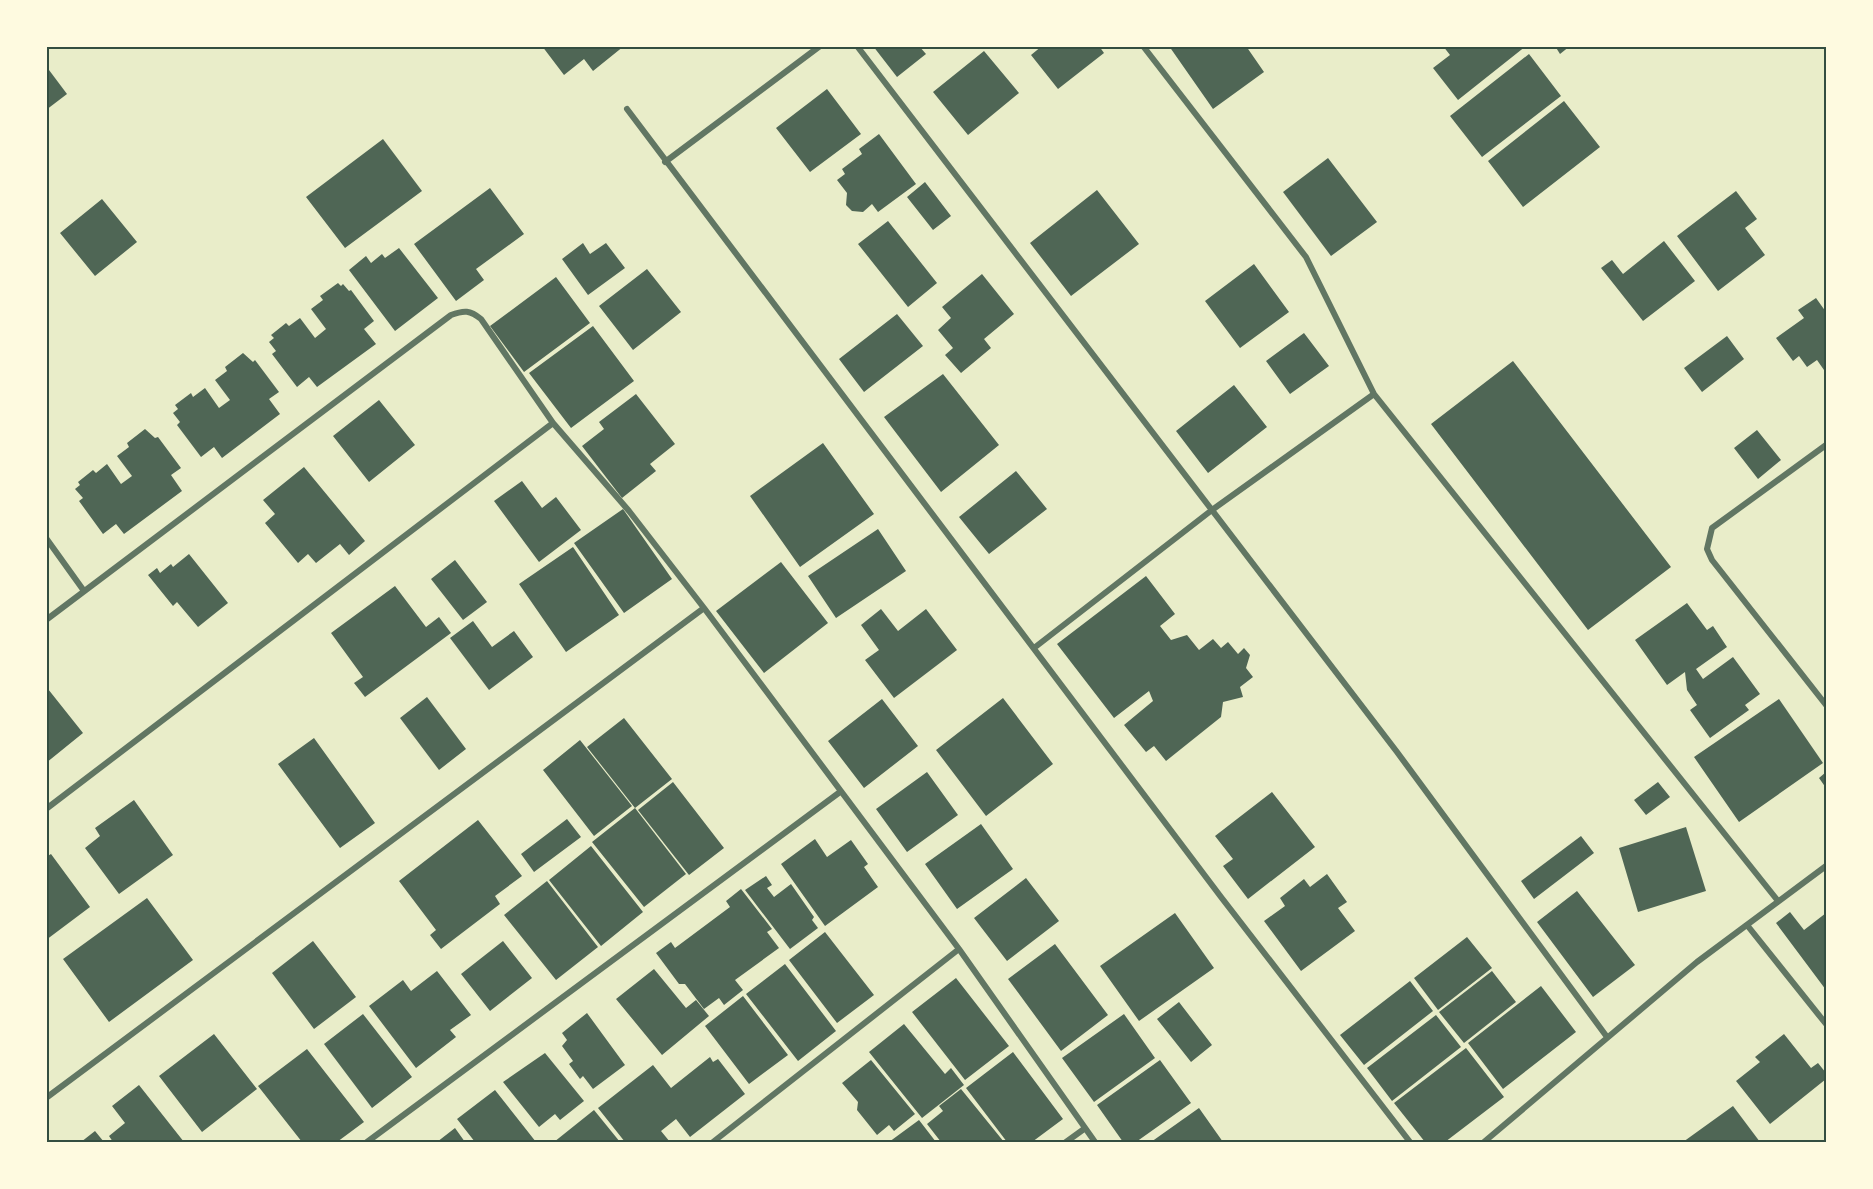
<svg xmlns="http://www.w3.org/2000/svg" width="1873" height="1189" font-family="'Roboto Condensed',sans-serif">
	<rect width="100%" height="100%" fill="#e9edc9"/>
	<path fill="#4f6655" d="M 542,46 L 624,46 L 593,71 L 584,59 L 564,75 Z
		M 873,46 L 919,46 L 926,54 L 897,77 Z
		M 1042,46 L 1099,46 L 1104,53 L 1058,89 L 1031,55 Z
		M 1169,46 L 1246,46 L 1264,72 L 1213,109 Z
		M 1443,46 L 1526,46 L 1458,100 L 1433,68 L 1450,55 Z
		M 1555,46 L 1570,46 L 1560,54 Z
		M 984,51 L 1019,93 L 968,135 L 933,92 Z
		M 1529,54 L 1561,96 L 1482,157 L 1450,116 Z
		M 46,66 L 67,94 L 46,110 Z
		M 827,89 L 861,134 L 810,172 L 776,128 Z
		M 1564,101 L 1600,147 L 1523,207 L 1488,161 Z
		M 879,134 L 916,184 L 878,212 L 872,204 L 863,212 L 852,211 L 846,205 L 847,193 L 837,180 L 845,174 L 842,169 L 862,154 L 859,149 Z
		M 383,139 L 422,191 L 345,248 L 306,197 Z
		M 1328,158 L 1377,222 L 1331,256 L 1283,192 Z
		M 925,182 L 951,216 L 933,230 L 907,197 Z
		M 490,188 L 524,234 L 476,269 L 484,280 L 456,301 L 414,244 Z
		M 1097,190 L 1139,244 L 1071,296 L 1030,243 Z
		M 1736,191 L 1757,219 L 1745,228 L 1765,255 L 1718,291 L 1677,236 Z
		M 102,199 L 137,242 L 95,276 L 60,233 Z
		M 888,221 L 937,283 L 908,307 L 858,244 Z
		M 1664,241 L 1695,281 L 1643,321 L 1601,268 L 1612,260 L 1623,274 Z
		M 583,243 L 590,254 L 606,243 L 625,268 L 588,295 L 562,259 Z
		M 399,248 L 438,298 L 395,331 L 349,270 L 366,256 L 371,263 L 382,254 L 385,258 Z
		M 1254,264 L 1289,312 L 1240,348 L 1205,301 Z
		M 647,269 L 681,312 L 633,350 L 599,306 Z
		M 982,274 L 1014,314 L 984,339 L 991,348 L 961,373 L 945,355 L 953,348 L 938,330 L 951,318 L 942,307 Z
		M 556,277 L 590,323 L 524,372 L 490,326 Z
		M 338,283 L 341,286 L 343,284 L 349,291 L 351,290 L 374,321 L 364,329 L 376,344 L 317,387 L 309,377 L 297,387 L 272,354 L 276,351 L 269,342 L 274,338 L 271,335 L 286,323 L 289,326 L 300,318 L 315,338 L 326,329 L 311,309 L 323,300 L 320,296 Z
		M 1816,298 L 1826,312 L 1826,368 L 1824,370 L 1817,360 L 1807,367 L 1799,356 L 1793,361 L 1776,338 L 1804,318 L 1798,310 Z
		M 897,314 L 923,346 L 864,392 L 839,359 Z
		M 593,326 L 634,381 L 571,428 L 529,373 Z
		M 1304,333 L 1329,366 L 1290,394 L 1266,361 Z
		M 1727,336 L 1744,359 L 1702,392 L 1684,368 Z
		M 243,353 L 253,362 L 255,360 L 279,392 L 269,399 L 280,414 L 222,458 L 214,447 L 201,457 L 177,425 L 180,422 L 173,413 L 178,409 L 175,405 L 191,393 L 193,397 L 205,388 L 219,408 L 230,400 L 215,380 L 227,371 L 225,367 Z
		M 1513,361 L 1671,567 L 1588,630 L 1431,424 Z
		M 943,374 L 999,445 L 941,492 L 884,417 Z
		M 1234,385 L 1267,427 L 1208,473 L 1176,431 Z
		M 636,394 L 675,444 L 650,464 L 656,471 L 622,498 L 582,446 L 604,429 L 599,422 Z
		M 379,400 L 415,445 L 369,482 L 333,436 Z
		M 145,429 L 155,438 L 158,437 L 181,468 L 171,475 L 182,491 L 124,534 L 116,524 L 103,534 L 79,501 L 83,498 L 75,489 L 80,485 L 78,482 L 93,470 L 96,473 L 107,464 L 121,484 L 132,476 L 117,456 L 129,447 L 127,443 Z
		M 1757,430 L 1781,460 L 1758,479 L 1734,448 Z
		M 823,443 L 874,514 L 800,567 L 750,496 Z
		M 304,467 L 365,541 L 349,555 L 340,544 L 316,563 L 308,554 L 298,563 L 265,523 L 275,514 L 263,500 Z
		M 1016,471 L 1047,509 L 989,554 L 959,517 Z
		M 522,481 L 542,508 L 556,497 L 581,530 L 539,562 L 494,501 Z
		M 623,509 L 672,579 L 624,613 L 574,543 Z
		M 878,529 L 906,571 L 836,618 L 808,576 Z
		M 573,547 L 619,615 L 566,652 L 519,584 Z
		M 189,554 L 228,603 L 198,627 L 177,602 L 173,606 L 148,575 L 157,568 L 160,573 L 171,564 L 173,567 Z
		M 455,560 L 487,602 L 463,620 L 431,579 Z
		M 781,562 L 828,623 L 764,673 L 716,611 Z
		M 1146,576 L 1175,614 L 1160,626 L 1171,640 L 1187,635 L 1199,650 L 1213,639 L 1221,648 L 1228,642 L 1238,654 L 1244,648 L 1250,655 L 1246,668 L 1253,677 L 1240,687 L 1243,697 L 1223,702 L 1221,717 L 1166,761 L 1154,746 L 1146,752 L 1124,725 L 1153,701 L 1149,691 L 1114,718 L 1057,644 Z
		M 395,586 L 426,627 L 439,617 L 451,633 L 365,697 L 354,683 L 363,677 L 331,633 Z
		M 1687,603 L 1707,630 L 1713,626 L 1727,647 L 1696,669 L 1703,679 L 1733,657 L 1760,694 L 1745,705 L 1749,710 L 1710,738 L 1690,710 L 1697,705 L 1687,690 L 1685,672 L 1667,685 L 1635,640 Z
		M 881,609 L 898,631 L 926,609 L 957,650 L 894,698 L 865,660 L 879,650 L 861,625 Z
		M 473,621 L 492,647 L 514,631 L 533,657 L 489,690 L 450,638 Z
		M 48,689 L 83,733 L 46,763 L 46,690 Z
		M 427,697 L 466,749 L 439,770 L 400,718 Z
		M 1003,698 L 1053,764 L 986,816 L 936,750 Z
		M 882,699 L 918,746 L 864,788 L 828,741 Z
		M 1779,699 L 1823,763 L 1739,822 L 1694,757 Z
		M 624,718 L 672,779 L 635,808 L 587,747 Z
		M 314,738 L 375,823 L 340,848 L 278,764 Z
		M 580,740 L 632,806 L 594,836 L 543,770 Z
		M 927,772 L 958,815 L 907,852 L 876,809 Z
		M 1826,772 L 1826,788 L 1819,778 Z
		M 673,782 L 724,848 L 689,875 L 638,810 Z
		M 1658,782 L 1670,797 L 1646,815 L 1634,800 Z
		M 1272,792 L 1315,847 L 1248,899 L 1223,866 L 1233,859 L 1215,836 Z
		M 134,800 L 173,855 L 119,894 L 85,848 L 100,836 L 95,828 Z
		M 635,808 L 686,874 L 644,907 L 592,842 Z
		M 567,819 L 581,837 L 534,872 L 521,854 Z
		M 478,820 L 522,876 L 495,896 L 500,904 L 441,949 L 430,935 L 436,930 L 399,881 Z
		M 981,824 L 1013,869 L 957,909 L 925,864 Z
		M 1686,827 L 1706,891 L 1638,912 L 1619,848 Z
		M 1581,836 L 1594,853 L 1534,899 L 1521,881 Z
		M 815,839 L 827,857 L 851,840 L 868,864 L 864,867 L 878,887 L 825,926 L 781,864 Z
		M 591,846 L 643,912 L 601,946 L 549,880 Z
		M 51,854 L 90,907 L 46,940 L 46,857 Z
		M 1327,874 L 1347,902 L 1338,908 L 1355,931 L 1301,971 L 1264,921 L 1285,906 L 1280,898 L 1304,879 L 1310,887 Z
		M 766,876 L 772,885 L 767,888 L 774,897 L 791,884 L 814,917 L 812,920 L 818,928 L 790,949 L 745,890 Z
		M 1026,878 L 1059,921 L 1007,961 L 974,918 Z
		M 547,881 L 598,947 L 556,980 L 504,915 Z
		M 741,889 L 772,929 L 767,932 L 779,948 L 735,980 L 743,990 L 724,1005 L 719,998 L 704,1009 L 685,984 L 679,984 L 656,953 L 671,942 L 675,948 L 730,907 L 726,901 Z
		M 1577,891 L 1635,965 L 1593,997 L 1537,922 Z
		M 147,898 L 193,960 L 109,1022 L 63,959 Z
		M 1790,912 L 1804,930 L 1826,913 L 1826,990 L 1776,923 Z
		M 1175,913 L 1214,968 L 1139,1021 L 1100,966 Z
		M 825,932 L 874,995 L 837,1023 L 789,960 Z
		M 1467,937 L 1492,968 L 1438,1010 L 1414,978 Z
		M 313,941 L 356,997 L 314,1029 L 272,973 Z
		M 503,941 L 532,978 L 490,1011 L 461,974 Z
		M 1055,944 L 1108,1015 L 1061,1051 L 1008,979 Z
		M 785,964 L 836,1031 L 798,1061 L 746,994 Z
		M 654,969 L 686,1008 L 696,1000 L 709,1016 L 662,1055 L 616,999 Z
		M 437,971 L 471,1015 L 450,1030 L 456,1037 L 416,1068 L 369,1006 L 403,980 L 411,991 Z
		M 1492,971 L 1516,1002 L 1464,1043 L 1439,1012 Z
		M 956,978 L 1009,1046 L 965,1080 L 912,1012 Z
		M 1410,981 L 1433,1011 L 1364,1065 L 1340,1035 Z
		M 1541,986 L 1576,1032 L 1503,1089 L 1468,1043 Z
		M 743,996 L 788,1055 L 749,1084 L 705,1026 Z
		M 1179,1002 L 1212,1045 L 1191,1062 L 1157,1019 Z
		M 587,1013 L 625,1065 L 593,1089 L 583,1076 L 580,1079 L 569,1064 L 573,1061 L 562,1046 L 567,1040 L 562,1033 Z
		M 363,1014 L 412,1077 L 372,1108 L 324,1044 Z
		M 1124,1014 L 1155,1058 L 1094,1102 L 1062,1058 Z
		M 1436,1015 L 1461,1047 L 1392,1101 L 1367,1068 Z
		M 904,1024 L 945,1074 L 951,1068 L 964,1085 L 922,1118 L 869,1052 Z
		M 214,1034 L 257,1089 L 202,1132 L 159,1076 Z
		M 1784,1034 L 1811,1068 L 1818,1063 L 1826,1073 L 1826,1079 L 1770,1124 L 1736,1081 L 1760,1062 L 1755,1057 Z
		M 1466,1048 L 1504,1097 L 1445,1142 L 1425,1142 L 1394,1103 Z
		M 307,1049 L 364,1122 L 337,1142 L 302,1142 L 258,1086 Z
		M 1013,1052 L 1063,1119 L 1032,1142 L 1007,1142 L 966,1088 Z
		M 545,1053 L 584,1101 L 560,1120 L 555,1114 L 539,1127 L 503,1082 Z
		M 710,1057 L 713,1062 L 718,1059 L 745,1094 L 690,1137 L 676,1119 L 661,1131 L 670,1142 L 625,1142 L 598,1108 L 653,1065 L 671,1088 Z
		M 871,1060 L 915,1114 L 894,1131 L 889,1125 L 877,1135 L 857,1110 L 858,1102 L 842,1083 Z
		M 1160,1060 L 1191,1103 L 1136,1142 L 1123,1142 L 1097,1105 Z
		M 139,1085 L 184,1142 L 113,1142 L 109,1136 L 125,1123 L 112,1106 Z
		M 961,1089 L 1004,1142 L 941,1142 L 927,1124 L 943,1111 L 939,1106 Z
		M 495,1090 L 536,1142 L 475,1142 L 457,1119 Z
		M 1733,1106 L 1760,1142 L 1683,1142 Z
		M 1199,1108 L 1223,1142 L 1151,1142 Z
		M 594,1110 L 620,1142 L 554,1142 Z
		M 919,1120 L 936,1142 L 889,1142 Z
		M 455,1128 L 465,1142 L 437,1142 Z
		M 95,1131 L 104,1142 L 81,1142 Z"/>
	<g fill="none" stroke-linecap="round" stroke-linejoin="round">
		<path stroke="#617663" stroke-width="6" d="M 857,46 L 1397,752 L 1607,1037
			M 1143,46 L 1306,257 L 1374,394 L 1778,901
			M 627,109 L 1221,897 L 1410,1142
			M 665,162 L 820,46
			M 1826,445 L 1712,528 L 1707,549 L 1712,560 L 1826,705
			M 46,538 L 84,591
			M 46,620 L 451,315 C 464,310 470,310 481,319 L 553,423 L 629,511 L 704,608
			M 1034,648 L 1212,510 L 1374,394
			M 46,809 L 553,423
			M 1747,925 L 1826,1024
			M 46,1098 L 704,608 L 959,949 L 1095,1142
			M 367,1142 L 840,792
			M 713,1142 L 959,949
			M 1066,1142 L 1084,1129
			M 1484,1142 L 1697,962 L 1826,866"/>
	</g>
	<rect width="1873" height="1189" fill="none" stroke="#fefae0" stroke-width="96"/>
	<rect x="48" y="48" width="1777" height="1093" fill="none" stroke="#344e41" stroke-width="2"/>
</svg>
